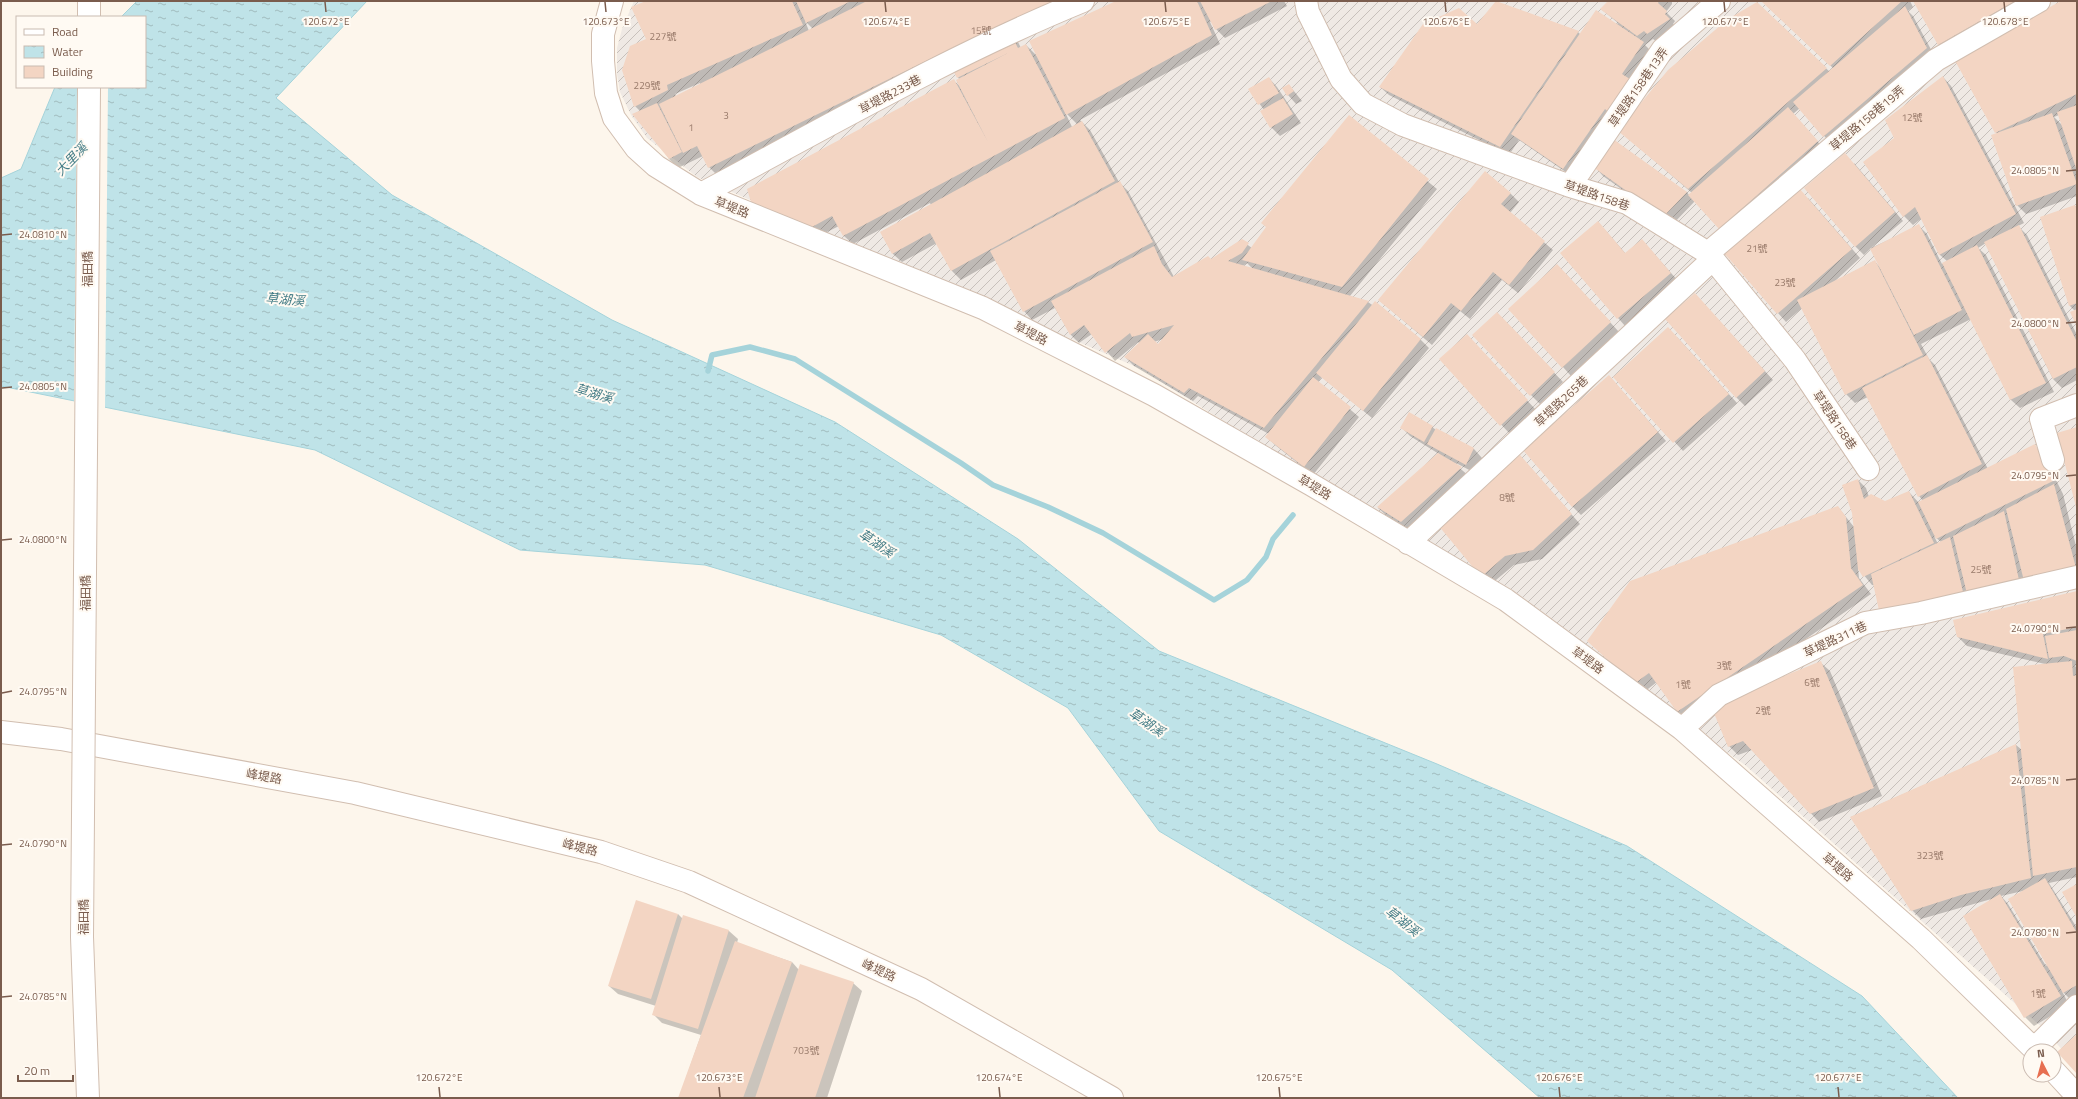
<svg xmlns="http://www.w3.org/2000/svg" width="2078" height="1099" font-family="'Titillium Web','Noto Sans TC',sans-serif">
	<defs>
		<pattern id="industrial-furrows" width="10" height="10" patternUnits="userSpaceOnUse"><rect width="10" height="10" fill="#efe9e4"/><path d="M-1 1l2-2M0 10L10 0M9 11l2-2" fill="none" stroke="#c7c0bb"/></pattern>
		<pattern id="water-ripples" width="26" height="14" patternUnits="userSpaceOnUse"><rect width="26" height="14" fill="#bfe3e8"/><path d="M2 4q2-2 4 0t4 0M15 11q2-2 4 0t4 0" fill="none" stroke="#a0bbbe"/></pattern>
	</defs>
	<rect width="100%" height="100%" fill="#fdf6ec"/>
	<path fill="url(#industrial-furrows)" d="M 634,1 L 2077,1 L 2077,1067 L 2045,1030 L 1745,765 L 1510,597 L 1328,487 L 1141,369 L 697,177 L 647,138 L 631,115 L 620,92 L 617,74 L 617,48 L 622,29 Z"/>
	<path fill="url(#water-ripples)" stroke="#a5d3da" d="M 137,1 L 367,1 L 276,98 L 392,195 L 612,320 L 835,422 L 1018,539 L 1159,651 L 1437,764 L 1627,846 L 1862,996 L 1958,1098 L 1540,1098 L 1392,970 L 1159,831 L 1068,708 L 941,635 L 705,565 L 520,550 L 315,450 L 1,386 L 1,178 L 21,169 L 55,87 L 145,87 L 145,17 L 121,17 Z"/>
	<path fill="#fdf6ec" d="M 77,87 L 108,87 L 105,409 L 74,403 Z"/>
	<path fill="#0003" fill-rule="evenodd" d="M 648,1 L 1063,1 L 1011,28 L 1021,48 L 1026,45 L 1038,57 L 1119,1 L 1284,1 L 1287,6 L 1225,38 L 1216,29 L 1212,21 L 1210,22 L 1220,44 L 1080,120 L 1090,130 L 1119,182 L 1128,191 L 1174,277 L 1211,260 L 1242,241 L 1252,248 L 1349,117 L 1437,189 L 1350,296 L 1368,302 L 1420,339 L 1429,348 L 1372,418 L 1322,377 L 1318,382 L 1359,417 L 1313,475 L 1275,445 L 1267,437 L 1269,434 L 1198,396 L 1193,401 L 1134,366 L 1126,358 L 1140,344 L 1138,342 L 1115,361 L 1092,334 L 1079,343 L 1071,335 L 1055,308 L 1032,320 L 1024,311 L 996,260 L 961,280 L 952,271 L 937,243 L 902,262 L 893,254 L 881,232 L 931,205 L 930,203 L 853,244 L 844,236 L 839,226 L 821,235 L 761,211 L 752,202 L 954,81 L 960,86 L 959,79 L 950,62 L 718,176 L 709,167 L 703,156 L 678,168 L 669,159 L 640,111 L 635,106 L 647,39 ZM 805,21 L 813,29 L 809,31 ZM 700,83 L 700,85 L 676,97 L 675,94 ZM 1065,112 L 1077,124 L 1072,127 ZM 1247,263 L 1253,269 L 1243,266 ZM 1163,339 L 1158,345 L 1154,342 Z
		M 1610,1 L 1672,1 L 1672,4 L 1666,12 L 1675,21 L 1673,24 L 1678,28 L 1657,42 L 1653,39 L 1645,45 L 1652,52 L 1573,177 L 1519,140 L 1509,155 L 1389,95 L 1380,87 L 1477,25 L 1578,32 L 1581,35 L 1616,25 L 1618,23 L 1601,9 Z
		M 1762,1 L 1910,1 L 1913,7 L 1908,11 L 1913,16 L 1935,57 L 1832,145 L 1800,108 L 1793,114 L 1826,151 L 1728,237 L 1695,201 L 1672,225 L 1603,176 L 1595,167 L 1687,192 L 1689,195 L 1692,193 L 1620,131 L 1757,4 L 1830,72 L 1834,69 Z
		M 1914,1 L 2040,1 L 1948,53 L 1939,45 Z
		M 2064,1 L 2077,1 L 2077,196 L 2026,214 L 2017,205 L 1997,134 L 1955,59 ZM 2059,115 L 2062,125 L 2054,117 Z
		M 1943,77 L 1951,86 L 2024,223 L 2018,226 L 2027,235 L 2077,335 L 2077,380 L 2062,388 L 2053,379 L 1986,243 L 1978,248 L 1986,255 L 2054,392 L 2020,408 L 2011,400 L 1971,319 L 1921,344 L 1929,359 L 1935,365 L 1988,469 L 2034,446 L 2043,454 L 2063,494 L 2077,550 L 2077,579 L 1977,602 L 1872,585 L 1858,568 L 1859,578 L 1871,594 L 1687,721 L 1678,712 L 1657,682 L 1644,692 L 1597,649 L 1838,507 L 1854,527 L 1858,480 L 1866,488 L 1869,497 L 1885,502 L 1909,492 L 1919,503 L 1923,501 L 1919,496 L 1868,397 L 1855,403 L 1846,394 L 1802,308 L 1786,322 L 1778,313 L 1808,198 L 1860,258 L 1834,282 L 1874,261 L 1880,267 L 1871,248 L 1864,255 L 1855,246 L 1854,163 L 1903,221 L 1871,248 L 1919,226 L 1927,234 L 1942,264 L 1947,261 L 1940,255 L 1922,218 L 1913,225 L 1904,216 L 1864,163 L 1896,138 ZM 1934,536 L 1941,542 L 1938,544 Z
		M 1269,78 L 1277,87 L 1301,123 L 1280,136 L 1271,127 L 1264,110 L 1249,89 Z
		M 1289,85 L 1302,101 L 1296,104 L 1288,95 Z
		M 1510,193 L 1519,202 L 1510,213 L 1553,250 L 1518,293 L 1502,280 L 1470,319 L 1460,311 L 1432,345 L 1379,300 Z
		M 2075,206 L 2077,208 L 2077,325 L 2075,311 L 2070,306 Z
		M 1598,222 L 1626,254 L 1642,240 L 1679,282 L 1626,327 L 1618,318 Z
		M 1566,274 L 1619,332 L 1571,376 L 1563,367 Z
		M 1703,303 L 1773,380 L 1745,406 L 1736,397 Z
		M 1506,322 L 1563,382 L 1540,404 L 1531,395 Z
		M 1677,337 L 1737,403 L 1683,451 L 1615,377 Z
		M 1475,344 L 1536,410 L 1510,434 L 1440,359 Z
		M 1609,376 L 1666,441 L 1581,515 L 1572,506 Z
		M 1432,427 L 1436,430 L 1474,449 L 1482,458 L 1475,473 L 1456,463 L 1455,464 L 1470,477 L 1410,530 L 1387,516 L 1378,508 L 1439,454 L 1410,436 L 1402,428 Z
		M 1520,456 L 1580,524 L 1542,559 L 1514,565 L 1490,585 L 1481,577 Z
		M 2077,592 L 2077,666 L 2074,665 L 2077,668 L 2077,877 L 2049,883 L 2077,928 L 2077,998 L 2072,1001 L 2062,991 L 2069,1005 L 2034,1026 L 2025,1017 L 1995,898 L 1921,919 L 1912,910 L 1851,817 L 2016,745 L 2022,750 L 2045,664 L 1967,646 L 1958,637 ZM 2023,891 L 2047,965 L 2046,966 L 2008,904 L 2001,896 Z
		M 1821,663 L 1830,671 L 1882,796 L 1819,822 L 1752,750 L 1738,755 L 1729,746 Z
		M 678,914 L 683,919 L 684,917 L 729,931 L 738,939 L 737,943 L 792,962 L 799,970 L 853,983 L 862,991 L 827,1098 L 679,1098 L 701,1035 L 662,1023 L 653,1014 L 656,1006 L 618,994 L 609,986 Z"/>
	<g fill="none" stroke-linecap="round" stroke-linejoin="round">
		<path stroke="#a5d3da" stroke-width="5.5" d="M 708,371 L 712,355 L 750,347 L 795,359 L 961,463 L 993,485 L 1048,507 L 1103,533 L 1214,600 L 1247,580 L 1266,557 L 1273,539 L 1293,515"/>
	</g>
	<path fill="#f3d5c3" d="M 646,1 L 792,1 L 803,25 L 667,85 L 668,90 L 634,107 L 622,70 L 630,46 L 646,39 L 631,7 Z
		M 796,1 L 851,1 L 806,23 Z
		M 867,1 L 1054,1 L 1006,24 L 1004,22 L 1018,48 L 1026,44 L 1065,118 L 843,236 L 832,216 L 812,227 L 751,202 L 747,189 L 954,79 L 988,142 L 956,80 L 1008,53 L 957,78 L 944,52 L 708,168 L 697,146 L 683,153 L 659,104 Z
		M 1116,1 L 1197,1 L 1212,35 L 1066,115 L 1029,41 Z
		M 1200,1 L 1272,1 L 1215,30 Z
		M 1496,1 L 1579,31 L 1500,147 L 1379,87 L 1423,24 L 1459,8 L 1477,24 Z
		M 1608,1 L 1659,1 L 1658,3 L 1667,11 L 1665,14 L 1670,19 L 1647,34 L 1644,31 L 1637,36 L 1600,9 Z
		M 1761,1 L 1902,1 L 1830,66 Z
		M 1913,1 L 2015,1 L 1938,45 Z
		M 2061,1 L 2077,1 L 2077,94 L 1995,133 L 1954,59 Z
		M 1757,2 L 1827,68 L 1688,189 L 1618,131 L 1668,70 L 1728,19 Z
		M 1905,6 L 1927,48 L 1823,137 L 1793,102 Z
		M 1596,10 L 1644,42 L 1622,74 L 1633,81 L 1611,114 L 1605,109 L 1563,169 L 1511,134 Z
		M 1943,76 L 2016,214 L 1939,255 L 1915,207 L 1903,217 L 1863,162 L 1894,138 L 1885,120 Z
		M 1269,77 L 1279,93 L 1258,105 L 1248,89 Z
		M 1289,84 L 1294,91 L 1287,96 L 1282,88 Z
		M 1283,98 L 1293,114 L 1270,128 L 1260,111 Z
		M 657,103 L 682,152 L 669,159 L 632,114 Z
		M 2077,105 L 2077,171 L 2057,112 Z
		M 1788,107 L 1818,141 L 1719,229 L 1688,195 Z
		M 2052,113 L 2077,184 L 2016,206 L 1991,135 Z
		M 1349,115 L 1429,179 L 1342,287 L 1242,260 L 1266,227 L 1261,223 Z
		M 1082,121 L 1115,181 L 951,271 L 930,233 L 892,254 L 880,232 Z
		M 1613,139 L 1687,192 L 1663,217 L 1593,167 Z
		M 1845,153 L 1895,212 L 1855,247 L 1804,188 Z
		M 1485,171 L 1511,193 L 1501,204 L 1545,241 L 1509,285 L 1493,272 L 1461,311 L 1451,303 L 1423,337 L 1378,300 Z
		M 1120,181 L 1153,242 L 1023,312 L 990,251 Z
		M 1799,188 L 1852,249 L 1777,314 L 1724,253 Z
		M 2075,205 L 2077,210 L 2077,303 L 2069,306 L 2040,217 Z
		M 1598,221 L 1625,253 L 1642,239 L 1671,273 L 1617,319 L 1560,253 Z
		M 1919,224 L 1962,310 L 1914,335 L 1870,249 Z
		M 2019,225 L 2077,342 L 2077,367 L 2053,379 L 1984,242 Z
		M 1242,239 L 1249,243 L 1242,253 L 1228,261 L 1369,301 L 1264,428 L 1189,388 L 1184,393 L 1124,357 L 1148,334 L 1158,344 L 1174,325 L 1132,337 L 1130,333 L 1105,353 L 1084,325 L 1070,335 L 1051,301 L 1154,246 L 1162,264 L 1172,277 L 1208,256 L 1211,259 Z
		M 1977,245 L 2046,383 L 2010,400 L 1942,263 Z
		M 1875,260 L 1923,355 L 1845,395 L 1797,300 Z
		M 1557,264 L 1611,322 L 1562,368 L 1508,309 Z
		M 1695,293 L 1765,371 L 1736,398 L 1665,319 Z
		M 1375,301 L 1421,339 L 1363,411 L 1316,373 Z
		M 2077,309 L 2077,327 L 2070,312 Z
		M 1497,312 L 1555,372 L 1530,396 L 1472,335 Z
		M 1668,327 L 1729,394 L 1673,443 L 1613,377 Z
		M 1467,334 L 1528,400 L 1500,426 L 1439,359 Z
		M 1927,355 L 1982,464 L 1918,497 L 1862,388 Z
		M 1609,375 L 1658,432 L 1572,507 L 1523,450 Z
		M 1313,377 L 1351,407 L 1304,467 L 1265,437 Z
		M 1409,412 L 1433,426 L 1424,442 L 1400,428 Z
		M 2077,427 L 2077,507 L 2076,507 L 2057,433 Z
		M 1436,428 L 1474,448 L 1466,465 L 1427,444 Z
		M 2035,444 L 2053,481 L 1936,539 L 1918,502 Z
		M 1438,453 L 1462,467 L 1401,522 L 1377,507 Z
		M 1520,455 L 1572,514 L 1533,550 L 1505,556 L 1481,577 L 1438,525 Z
		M 1858,479 L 1864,499 L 1871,494 L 1885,501 L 1909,491 L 1934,543 L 1863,577 L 1858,569 L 1852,513 L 1842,485 Z
		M 2054,484 L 2076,568 L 2024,581 L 2006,509 Z
		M 1838,506 L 1846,517 L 1851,568 L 1863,585 L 1677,712 L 1649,673 L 1634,684 L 1587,641 L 1630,581 Z
		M 2004,511 L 2019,580 L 1967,594 L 1953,536 Z
		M 1950,537 L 1964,596 L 1880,615 L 1871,574 Z
		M 2077,591 L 2077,627 L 2043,634 L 2048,659 L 1957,637 L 1953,620 Z
		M 2077,630 L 2077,661 L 2064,656 L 2049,658 L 2045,636 Z
		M 1821,661 L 1874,788 L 1810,814 L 1743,741 L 1728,747 L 1711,706 Z
		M 2072,661 L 2073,676 L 2077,675 L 2077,867 L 2033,876 L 2013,667 Z
		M 2016,744 L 2031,878 L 1961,895 L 1911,911 L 1850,817 Z
		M 2045,878 L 2077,933 L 2077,985 L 2063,993 L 2008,899 Z
		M 2077,884 L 2077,918 L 2062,892 Z
		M 2000,894 L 2061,996 L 2024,1018 L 1963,916 Z
		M 636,900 L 678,914 L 651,999 L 608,986 Z
		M 683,915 L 729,930 L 698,1029 L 652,1015 Z
		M 735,941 L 792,962 L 743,1098 L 678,1098 Z
		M 800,964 L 854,982 L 815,1098 L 755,1098 Z
		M 2077,1034 L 2077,1074 L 2057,1052 Z"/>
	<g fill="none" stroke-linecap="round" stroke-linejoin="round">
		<g stroke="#d1beb0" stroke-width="24">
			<path id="minor" d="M 612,1 L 603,34 L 603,61 L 606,93 L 614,118 L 636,148 L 656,166 L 701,194 L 983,308 L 1154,395 L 1312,485 L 1506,600 L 1682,729 L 1921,939 L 2036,1051
				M 1306,1 L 1308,12 L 1341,79 L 1363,104 L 1403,125 L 1570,186 L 1627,203 L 1708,253 L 1795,360 L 1868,469
				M 89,17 L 89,1
				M 1570,186 L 1663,49 L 1719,1
				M 701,194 C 827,127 951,55 1083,1
				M 1708,253 L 1936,60 L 2039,1
				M 2053,460 L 2041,419 L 2077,405
				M 1408,543 L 1713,259
				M 1682,729 L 1719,695 L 1865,623 L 1921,613 L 2077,577
				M 1,732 L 61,739 L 355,793 L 601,852 L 689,882 L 921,989 L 1112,1098
				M 2034,1049 L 2077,1006
				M 2054,1071 L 2077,1096"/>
		</g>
		<use href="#minor" stroke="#fff" stroke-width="22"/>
		<g stroke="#d1beb0" stroke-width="24" stroke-linecap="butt">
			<path id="minor-bridge" d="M 88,1098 L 82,937 L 89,87"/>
		</g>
		<use href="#minor-bridge" stroke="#fff" stroke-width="22"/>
	</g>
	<path fill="none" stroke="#7a5c4d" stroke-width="1.5" d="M 325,2 L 326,12M 605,2 L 606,12M 885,2 L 886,12M 1165,2 L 1166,12M 1445,2 L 1446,12M 1724,2 L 1725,12M 2004,2 L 2005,12M 2066,171 L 2076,170M 2,235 L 12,234M 2066,323 L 2076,322M 2,388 L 12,387M 2066,476 L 2076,475M 2,540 L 12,539M 2066,628 L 2076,627M 2,693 L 12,691M 2066,780 L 2076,779M 2,845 L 12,844M 2066,933 L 2076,932M 2,997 L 12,996M 439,1087 L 440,1097M 719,1087 L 720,1097M 999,1087 L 1000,1097M 1279,1087 L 1280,1097M 1559,1087 L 1560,1097M 1838,1087 L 1839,1097"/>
	<g text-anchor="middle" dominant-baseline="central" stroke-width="4" stroke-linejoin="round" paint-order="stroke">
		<g font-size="10" fill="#987a6a">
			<text x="981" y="30">15號</text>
			<text x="663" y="36">227號</text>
			<text x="647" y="85">229號</text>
			<text x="726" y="115">3</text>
			<text x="1912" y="117">12號</text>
			<text x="691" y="127">1</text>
			<text x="1757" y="248">21號</text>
			<text x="1785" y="282">23號</text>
			<text x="1507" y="497">8號</text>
			<text x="1981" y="569">25號</text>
			<text x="1724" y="665">3號</text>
			<text x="1812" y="682">6號</text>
			<text x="1683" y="684">1號</text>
			<text x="1763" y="710">2號</text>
			<text x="1930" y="855">323號</text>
			<text x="2038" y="993">1號</text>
			<text x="806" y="1050">703號</text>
		</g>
		<g font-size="12" fill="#7a5c4d" stroke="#fffaf3">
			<text transform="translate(1638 87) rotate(-55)">草堤路158巷13弄</text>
			<text transform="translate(890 94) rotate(-28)">草堤路233巷</text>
			<text transform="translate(1867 118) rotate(-40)">草堤路158巷19弄</text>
			<text transform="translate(1597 195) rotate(19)">草堤路158巷</text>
			<text transform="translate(732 207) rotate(22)">草堤路</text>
			<text transform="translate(87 269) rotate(-90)">福田橋</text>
			<text transform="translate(1031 333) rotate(27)">草堤路</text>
			<text transform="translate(1561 401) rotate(-43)">草堤路265巷</text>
			<text transform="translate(1835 420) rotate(56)">草堤路158巷</text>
			<text transform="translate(1315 487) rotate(31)">草堤路</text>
			<text transform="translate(85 593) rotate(-90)">福田橋</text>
			<text transform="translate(1835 639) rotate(-25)">草堤路311巷</text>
			<text transform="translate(1588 660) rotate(36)">草堤路</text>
			<text transform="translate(264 776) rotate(10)">峰堤路</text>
			<text transform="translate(580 847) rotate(14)">峰堤路</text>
			<text transform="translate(1838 867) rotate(41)">草堤路</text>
			<text transform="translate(83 917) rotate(-90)">福田橋</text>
			<text transform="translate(879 970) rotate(25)">峰堤路</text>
		</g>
		<g font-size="13" font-style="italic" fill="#437c86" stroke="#fffaf3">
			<text transform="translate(71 159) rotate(-46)">大里溪</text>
			<text transform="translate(285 299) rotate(5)">草湖溪</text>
			<text transform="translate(594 393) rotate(16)">草湖溪</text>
			<text transform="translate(877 543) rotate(34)">草湖溪</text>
			<text transform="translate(1147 722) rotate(34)">草湖溪</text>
			<text transform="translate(1403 921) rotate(38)">草湖溪</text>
		</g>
	</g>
	<g font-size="10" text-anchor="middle" fill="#7a5c4d" stroke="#fffaf3" stroke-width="4" stroke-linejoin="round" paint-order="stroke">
		<text x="326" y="25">120.672°E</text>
		<text x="606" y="25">120.673°E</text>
		<text x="886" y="25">120.674°E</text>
		<text x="1166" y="25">120.675°E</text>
		<text x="1446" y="25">120.676°E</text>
		<text x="1725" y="25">120.677°E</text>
		<text x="2005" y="25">120.678°E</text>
		<text x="2035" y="174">24.0805°N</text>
		<text x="43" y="238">24.0810°N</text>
		<text x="2035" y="327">24.0800°N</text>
		<text x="43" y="390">24.0805°N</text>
		<text x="2035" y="479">24.0795°N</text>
		<text x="43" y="543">24.0800°N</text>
		<text x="2035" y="632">24.0790°N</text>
		<text x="43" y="695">24.0795°N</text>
		<text x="2035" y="784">24.0785°N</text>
		<text x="43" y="847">24.0790°N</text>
		<text x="2035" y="936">24.0780°N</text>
		<text x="43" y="1000">24.0785°N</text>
		<text x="439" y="1081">120.672°E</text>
		<text x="719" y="1081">120.673°E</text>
		<text x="999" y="1081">120.674°E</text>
		<text x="1279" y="1081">120.675°E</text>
		<text x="1559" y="1081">120.676°E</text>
		<text x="1838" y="1081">120.677°E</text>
	</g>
	<rect width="2078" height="1099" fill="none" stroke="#7a5c4d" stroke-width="4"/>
	<rect x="16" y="16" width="130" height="72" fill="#fffaf3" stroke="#cabbb1"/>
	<rect x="24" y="29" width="20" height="6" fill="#ffffff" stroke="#cabbb1"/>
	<text x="52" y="36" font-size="12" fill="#7a5c4d">Road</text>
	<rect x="24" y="46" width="20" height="12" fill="url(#water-ripples)" stroke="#cabbb1"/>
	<text x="52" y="56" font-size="12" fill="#7a5c4d">Water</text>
	<rect x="24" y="66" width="20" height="12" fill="#f3d5c3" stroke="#cabbb1"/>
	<text x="52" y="76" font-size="12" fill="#7a5c4d">Building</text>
	<g transform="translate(2042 1063) rotate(354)"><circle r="19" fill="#fffaf3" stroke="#cabbb1"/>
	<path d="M0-3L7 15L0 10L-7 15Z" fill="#e76f51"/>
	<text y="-6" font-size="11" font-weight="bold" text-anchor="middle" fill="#7a5c4d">N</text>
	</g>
	<path d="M18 1075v6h55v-6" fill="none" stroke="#7a5c4d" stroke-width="2"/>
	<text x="24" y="1075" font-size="12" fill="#7a5c4d" stroke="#fffaf3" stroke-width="3" paint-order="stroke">20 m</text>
</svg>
